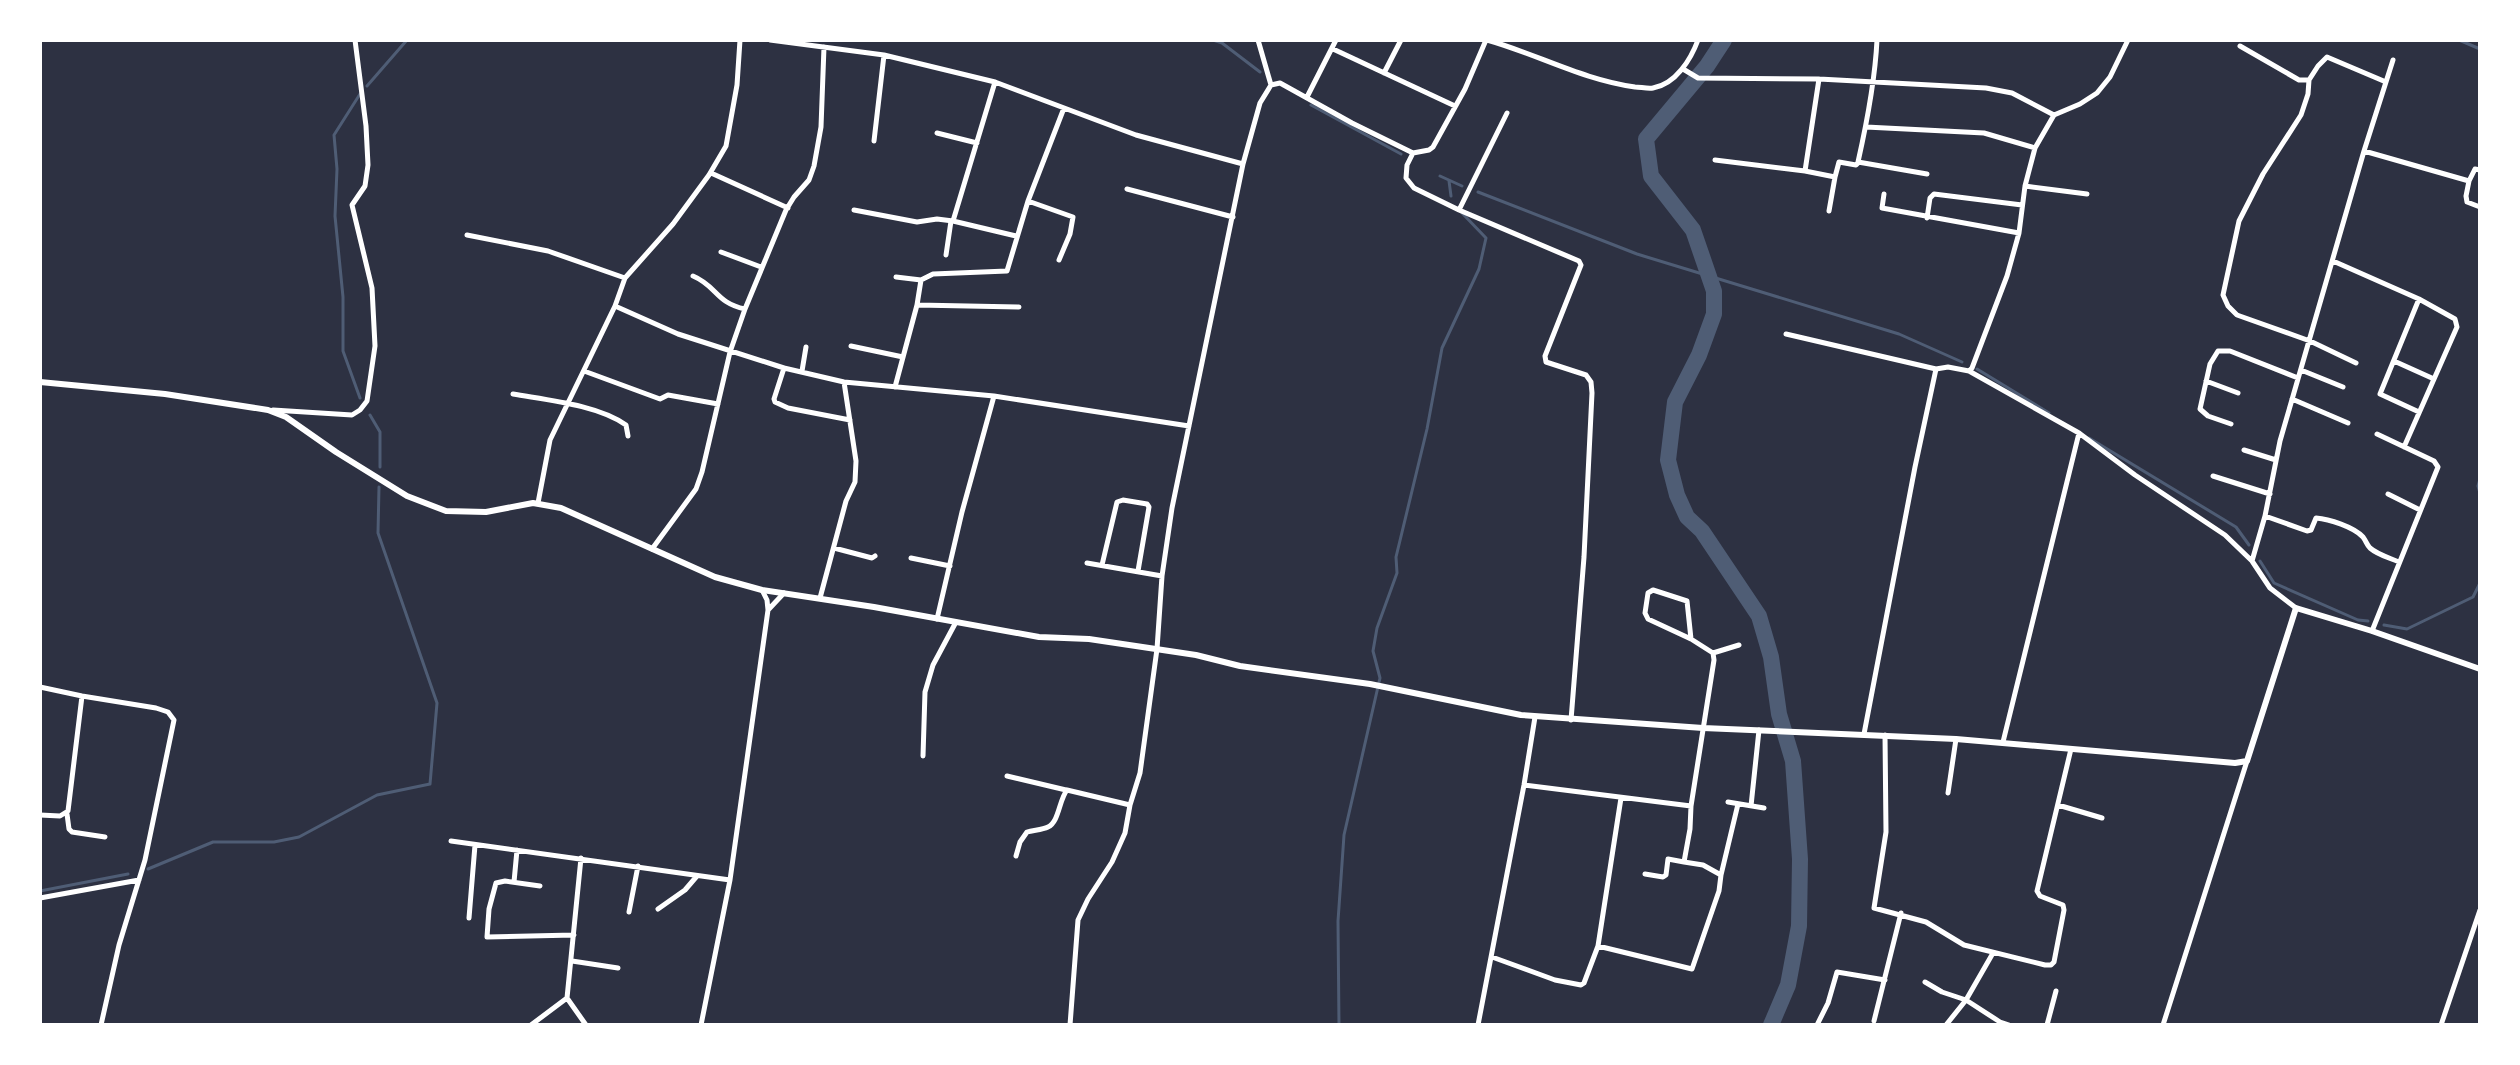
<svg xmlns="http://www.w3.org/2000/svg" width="2520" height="1065" font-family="Barlow,sans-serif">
	<rect width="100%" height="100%" fill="#2d3142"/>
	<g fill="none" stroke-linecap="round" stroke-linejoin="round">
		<path stroke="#4f5d75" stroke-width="3" d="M 1213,40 L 1222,43 L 1260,72
			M 2459,40 L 2480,49
			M 367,86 L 407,40
			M 360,94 L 334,135 L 337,169 L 335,216 L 343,297 L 343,351 L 360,398
			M 1311,105 L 1401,154
			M 1440,176 L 1462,186
			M 1449,181 L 1451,196
			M 1478,192 L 1637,254 L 1899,334 L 1962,362
			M 1977,369 L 2049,413
			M 370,415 L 380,432 L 380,467
			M 2089,438 L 2236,527 L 2249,545
			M 2480,479 L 2478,486 L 2480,493
			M 2260,561 L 2274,583 L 2358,620 L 2368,621
			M 2384,625 L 2407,629 L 2473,597 L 2480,583
			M 148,869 L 213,842 L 274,842 L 299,837 L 377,795 L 430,784 L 437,703 L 378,533 L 379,487
			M 40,891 L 128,874
			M 1339,1025 L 1338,921 L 1344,835 L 1380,678 L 1373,651 L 1377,628 L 1397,573 L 1396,557 L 1427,429 L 1442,348 L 1479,269 L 1486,238 L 1462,213"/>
		<path stroke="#4f5d75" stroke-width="16" d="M 1724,40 L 1707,66 L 1646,139 L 1651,176 L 1693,230 L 1714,291 L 1714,314 L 1699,355 L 1675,402 L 1668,460 L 1677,495 L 1687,517 L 1702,531 L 1759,616 L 1771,657 L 1779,714 L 1793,761 L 1800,859 L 1799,926 L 1788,985 L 1771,1025"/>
		<path stroke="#fff" stroke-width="5" d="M 770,40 L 884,55 L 995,82 L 1136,135 L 1243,164
			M 1258,40 L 1271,85
			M 1487,40 C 1537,54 1583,80 1635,87 C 1640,87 1648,89 1653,88 C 1676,84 1691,59 1698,40
			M 1877,40 C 1875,82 1867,122 1858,162 L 1927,174
			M 2240,46 L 2299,80 L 2309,80 L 2318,66 L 2327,57 L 2386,82
			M 1333,49 L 1455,106
			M 1683,69 L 1698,78 L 1819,79 L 1986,88 L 2012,93 L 2054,115
			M 1384,73 L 1401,40
			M 2309,80 L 2308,94 L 2301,115 L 2263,174 L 2239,221 L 2223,295 L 2228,306 L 2237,315 L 2310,341 L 2356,363
			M 995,82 L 953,221 L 1016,236
			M 1307,97 L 1336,40
			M 1866,127 L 1984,133 L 2035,148
			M 937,133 L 977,143
			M 874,141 L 884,55
			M 2364,151 L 2393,60
			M 1413,153 L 1407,165 L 1406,178 L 1414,188 L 1459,210 L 1579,261 L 1581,265 L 1545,356 L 1546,362 L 1586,375 L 1591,382 L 1592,393 L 1584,557 L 1571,720
			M 1413,153 L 1429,150 L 1433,147 L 1465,89 L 1486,40
			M 1715,160 L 1805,171 L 1835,177 L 1829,211
			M 1805,171 L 1819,79
			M 711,173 L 788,208
			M 1835,177 L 1839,162 L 1856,165 L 1858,163
			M 2469,181 L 2466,196 L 2467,202 L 2480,207
			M 2025,186 L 2087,194
			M 1127,189 L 1233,217
			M 1884,194 L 1882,208 L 2019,233
			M 1028,201 L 1073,217 L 1070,234 L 1059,260
			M 854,210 L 917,222 L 937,219 L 953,221
			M 1459,210 L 1507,113
			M 1927,218 L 1930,198 L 1934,194 L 2022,205
			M 467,235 L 548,251 L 625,278
			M 721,252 L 761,267
			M 946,255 L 951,221
			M 2333,261 L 2419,299 L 2455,319 L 2457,327 L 2404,447
			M 693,276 C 717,286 716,303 745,309
			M 921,280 L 933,274 L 1007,271 L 1028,201 L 1064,108
			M 917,305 L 1019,307
			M 615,306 L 678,334 L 784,368 L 844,382 L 994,396 L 962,512 L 937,619
			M 1786,334 L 1936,369
			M 851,346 L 903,357
			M 2394,361 L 2434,379
			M 784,368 L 774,399 L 775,402 L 788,408 L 850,420
			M 2301,370 L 2343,387
			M 584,371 L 660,399 L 668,395 L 718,404
			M 802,371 L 806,347
			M 1969,371 L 2079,433 L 2135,475 L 2225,535 L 2252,561 L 2270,588 L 2296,608
			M 2206,381 L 2238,393
			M 895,387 L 917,305 L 921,280 L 896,277
			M 513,394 C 547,400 598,405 626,425 L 628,436
			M 994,396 L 1189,426
			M 2292,399 L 2348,423
			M 273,410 L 352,415 L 360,410 L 367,401 L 375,346 L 372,288 L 352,205 L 365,186 L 368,165 L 366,126 L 355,40
			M 2419,412 L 2380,394 L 2419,299
			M 2231,424 L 2208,416 L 2200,409 L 2210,364 L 2218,351 L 2230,351 L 2298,378
			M 2244,450 L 2276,460
			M 2213,476 L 2270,494
			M 2388,494 L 2420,510
			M 538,503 L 550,440 L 615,306 L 625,278 L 673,224 L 709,175 L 726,146 L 737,85 L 740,40
			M 2265,516 L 2307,531 L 2311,530 L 2316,518 C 2329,519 2354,527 2363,537 C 2366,541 2367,545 2370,548 C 2378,555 2390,558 2399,562
			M 834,548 L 872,558 L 875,556
			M 652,549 L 696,489 L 702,472 L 730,352 L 745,309 L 786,210 L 794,197 L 809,180 L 814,166 L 821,127 L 824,47
			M 911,558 L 950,566
			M 2252,561 L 2265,516 L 2280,441 L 2364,151 L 2469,181 L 2475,169 L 2480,170
			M 1087,563 L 1162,576
			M 1102,565 L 1117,502 L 1123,500 L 1147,504 L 1149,507 L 1138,571
			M 820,598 L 846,501 L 855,482 L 856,461 L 844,382
			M 769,609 L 784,593
			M 2372,631 L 2438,467 L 2434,461 L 2377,434
			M 1691,639 L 1687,601 L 1653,590 L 1648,593 L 1645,613 L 1648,619 L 1691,639 L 1713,653
			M 40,687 L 82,696 L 156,708 L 168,712 L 174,720 L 145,860 L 119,945 L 101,1025
			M 1864,734 L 1915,467 L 1936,369 L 1948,367 L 1969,371 L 1972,368 L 2007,276 L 2019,233 L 2025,186 L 2035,148 L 2054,115 L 2080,104 L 2097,93 L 2110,77 L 2128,40
			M 1885,735 L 1886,832 L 1874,908 L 1926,922 L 1964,945 L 2045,965 L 2051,965 L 2054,962 L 2064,910 L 2063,905 L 2040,896 L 2037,891 L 2071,749
			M 2003,742 L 2079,433
			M 923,756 L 925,692 L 933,665 L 956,622
			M 1007,776 L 1066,790
			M 1524,785 L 1691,806 L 1714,660 L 1713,653 L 1739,645
			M 1948,793 L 1956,739
			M 1728,802 L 1764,808
			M 2058,805 L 2102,818
			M 1751,806 L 1759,730
			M 67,814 L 69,829 L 72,832 L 105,837
			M 40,815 L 60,816 L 68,811 L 82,696
			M 451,841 L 730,880
			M 1016,856 L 1020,842 L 1027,832 C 1033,830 1042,830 1048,827 C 1059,822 1059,800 1067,790 L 1130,805
			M 581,858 L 567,998 L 586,1025
			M 1645,874 L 1663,877 L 1666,875 L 1668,859 L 1684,862 L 1690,829 L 1691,806
			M 1721,875 L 1738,804
			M 514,882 L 517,850
			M 540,886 L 505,881 L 496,883 L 489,909 L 487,937 L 574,935
			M 40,898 L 139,880
			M 658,909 L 685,890 L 697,876
			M 629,912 L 638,866
			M 469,918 L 475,845
			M 1598,946 L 1621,798
			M 1993,953 L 1966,1000 L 2000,1022 L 2009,1025
			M 1492,957 L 1555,980 L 1581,985 L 1584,983 L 1598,946 L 1692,969 L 1719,891 L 1721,875 L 1703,865 L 1684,862
			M 572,961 L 618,968
			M 1925,982 L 1942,992 L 1966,1000 L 1946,1025
			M 1874,1021 L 1901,913
			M 531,1025 L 567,998
			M 701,1025 L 730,880 L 768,610 L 767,600 L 762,590
			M 1070,1025 L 1078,920 L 1088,899 L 1112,862 L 1125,833 L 1130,805 L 1140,773 L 1157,649 L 1162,576 L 1172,508 L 1243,164 L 1260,103 L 1271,85 L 1280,83 L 1352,123 L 1413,153
			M 1478,1025 L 1524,785 L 1535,717
			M 1817,1025 L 1828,1003 L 1837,972 L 1885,980
			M 2047,1025 L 2056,991
			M 2163,1025 L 2247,761
			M 2441,1025 L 2480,910"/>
		<path stroke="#fff" stroke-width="6" d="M 40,382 L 165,394 L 268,410 L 286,417 L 336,452 L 407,496 L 446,511 L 486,512 L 533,503 L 561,508 L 715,577 L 762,590 L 874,607 L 1039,637 L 1089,639 L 1196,655 L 1240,666 L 1370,684 L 1521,715 L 1703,728 L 1956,739 L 2235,763 L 2247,761 L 2296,608 L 2372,631 L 2480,669"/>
	</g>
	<rect width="2520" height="1065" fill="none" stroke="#ffffff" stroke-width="84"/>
</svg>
